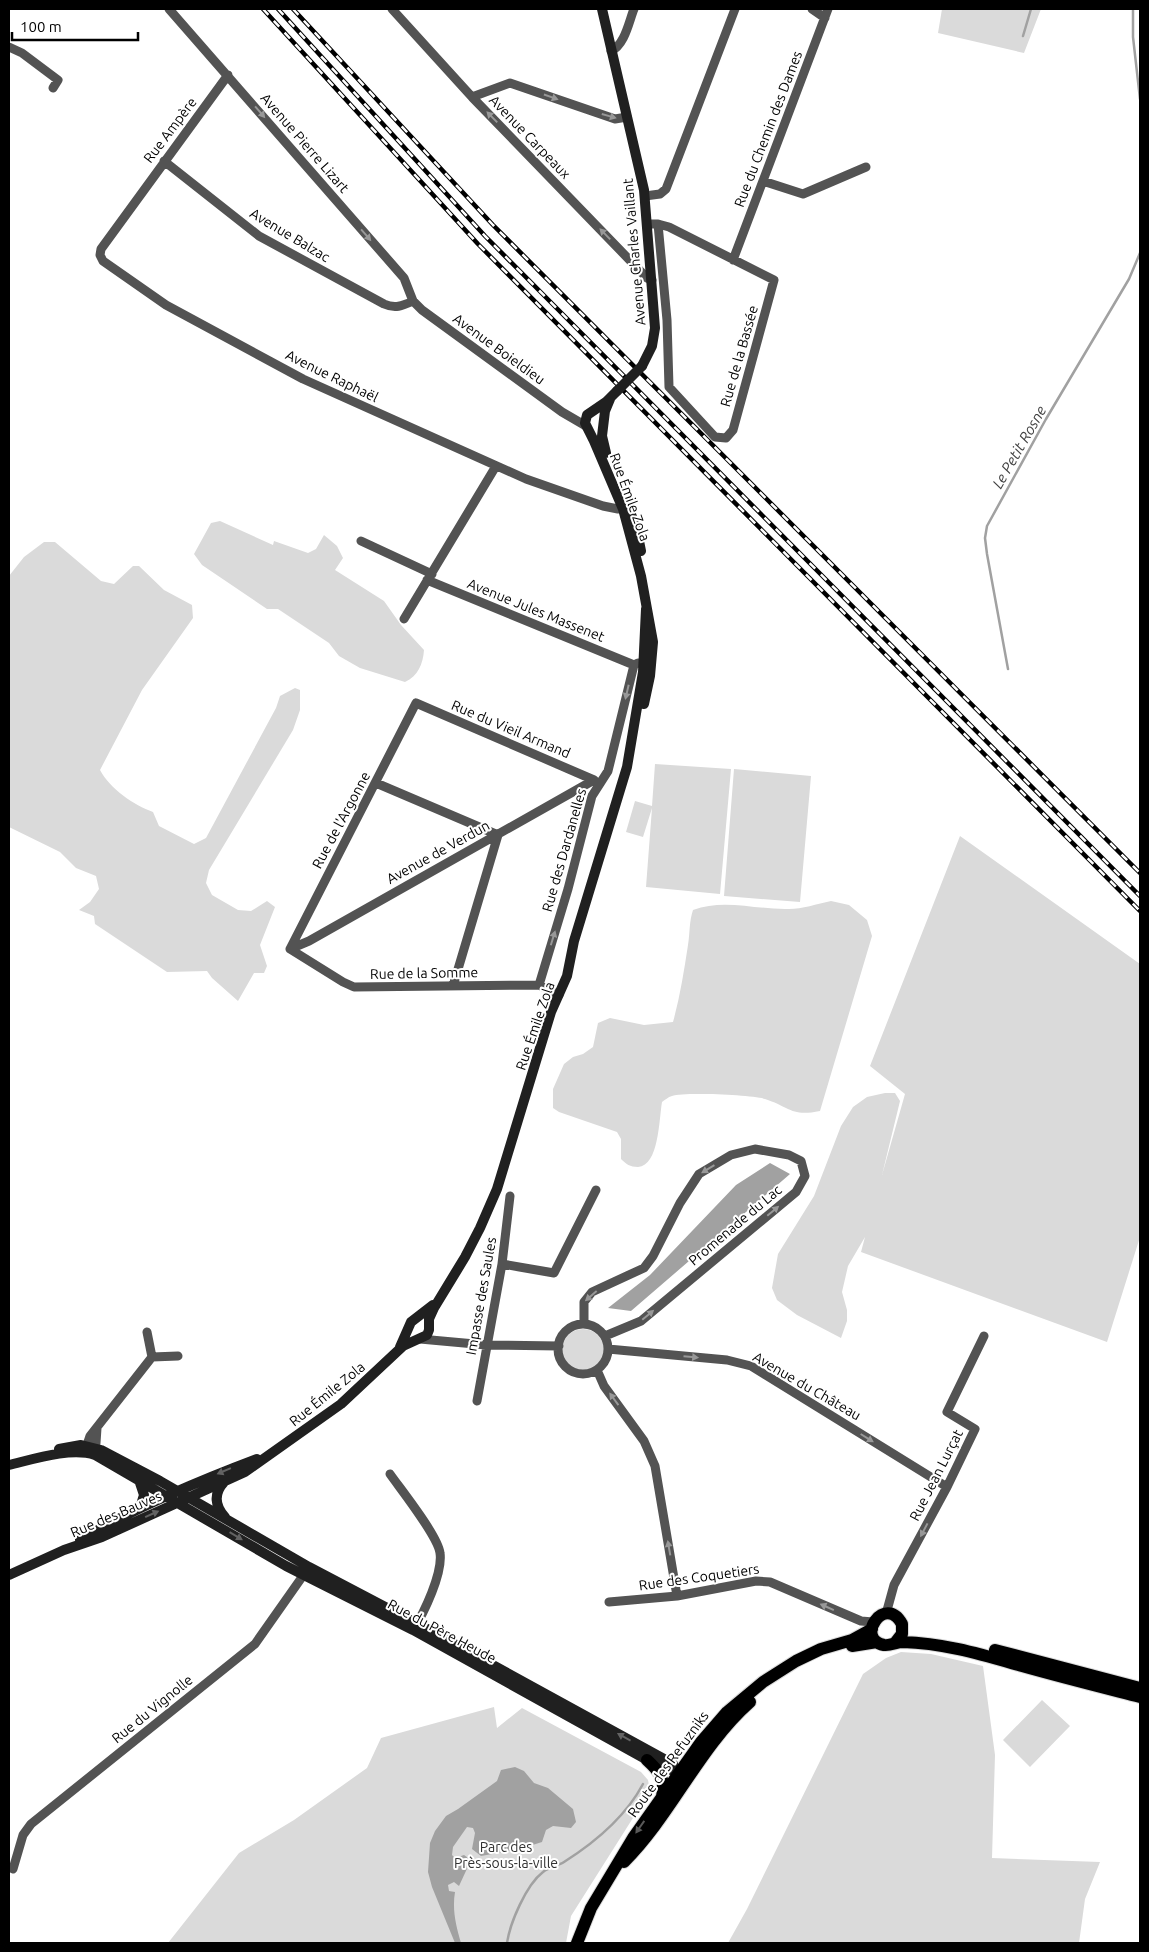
<svg xmlns="http://www.w3.org/2000/svg" width="1149" height="1952" font-family="Ubuntu,sans-serif">
	<rect width="100%" height="100%" fill="#fff"/>
	<path fill="#dadada" d="M 942,9 L 1041,9 L 1024,53 L 938,33 Z
		M 220,521 L 273,545 L 274,541 L 308,553 L 316,549 L 324,535 L 337,546 L 343,558 L 335,570 L 384,601 L 401,625 L 424,650 C 423,664 418,676 405,682 L 360,668 L 339,656 L 329,643 L 278,609 L 267,609 L 202,565 L 194,554 L 211,523 Z
		M 44,542 L 55,542 L 101,581 L 114,584 L 133,566 L 139,566 L 164,590 L 192,605 L 193,618 L 142,690 L 100,770 C 110,789 134,805 153,812 L 159,826 L 194,844 L 206,838 L 276,708 L 280,696 L 295,688 L 300,690 L 300,710 L 293,730 L 209,870 L 206,883 L 212,895 L 238,910 L 251,911 L 267,901 L 275,907 L 260,945 L 267,966 L 264,973 L 254,973 L 238,1001 L 212,978 L 207,971 L 167,972 L 95,924 L 94,916 L 79,910 L 90,902 L 99,889 L 96,876 L 76,868 L 60,852 L 9,827 L 9,576 L 24,557 Z
		M 655,764 L 731,769 L 720,894 L 646,887 L 652,808 L 643,837 L 626,832 L 635,801 L 652,806 Z
		M 734,769 L 811,776 L 800,902 L 724,896 Z
		M 960,836 L 1140,964 L 1140,1237 L 1107,1342 L 861,1252 L 865,1237 L 848,1266 L 842,1292 L 847,1310 L 847,1321 L 841,1338 L 797,1315 L 777,1300 L 772,1288 L 778,1254 L 814,1196 L 841,1126 L 853,1107 L 867,1097 L 885,1093 L 895,1093 L 900,1101 L 882,1175 L 905,1094 L 870,1066 Z
		M 831,901 L 849,905 L 867,920 L 872,936 L 820,1111 C 791,1117 790,1107 765,1099 C 753,1095 684,1092 672,1096 C 668,1097 665,1100 662,1102 C 659,1119 659,1166 638,1167 C 630,1167 626,1164 621,1159 L 621,1139 L 617,1132 L 559,1112 L 553,1108 L 553,1089 L 564,1064 L 573,1057 L 583,1054 L 593,1047 L 598,1023 L 610,1018 L 644,1025 L 673,1022 C 680,997 684,971 688,945 C 690,932 689,922 693,910 C 724,898 757,910 789,909 C 802,909 817,904 831,901 Z
		M562 1350a21 21 0 1 1 42 0a21 21 0 1 1-42 0Z
		M 901,1652 L 931,1654 L 983,1666 L 995,1755 L 992,1858 L 1100,1862 L 1085,1899 L 1079,1943 L 728,1943 L 747,1909 L 863,1674 L 886,1658 Z
		M 1042,1700 L 1070,1726 L 1030,1767 L 1003,1740 Z
		M 494,1707 L 497,1728 L 522,1708 L 641,1772 L 648,1780 L 650,1791 L 571,1916 L 566,1943 L 168,1943 L 239,1853 L 294,1820 L 367,1768 L 381,1738 Z"/>
	<path fill="#a1a1a1" d="M 770,1163 L 790,1174 L 631,1311 L 608,1308 L 650,1275 L 736,1185 Z
		M 515,1767 L 524,1771 L 534,1783 L 548,1788 L 573,1809 L 576,1822 L 571,1828 L 553,1826 L 546,1830 L 542,1842 L 520,1849 L 481,1856 L 472,1849 L 475,1833 L 473,1828 L 467,1827 L 453,1847 L 452,1855 L 455,1858 L 464,1855 L 471,1860 L 459,1886 L 454,1882 L 448,1885 L 449,1891 L 455,1892 C 452,1910 456,1926 461,1943 L 455,1943 L 432,1887 L 428,1872 L 430,1843 L 435,1831 L 446,1816 L 458,1809 L 497,1781 L 501,1770 Z"/>
	<g fill="none" stroke-linecap="round" stroke-linejoin="round">
		<path stroke="#a1a1a1" stroke-width="2.5" d="M 1133,9 L 1133,37 L 1140,99
			M 1023,36 L 1031,9
			M 1008,669 L 987,554 L 985,538 L 987,526 L 1046,419 L 1129,279 L 1140,253
			M 507,1943 C 510,1923 526,1885 543,1872 C 549,1867 558,1866 564,1862 C 594,1843 626,1816 643,1784"/>
		<g stroke="#dbdbdb" stroke-width="14">
			<path id="primary" d="M 895,1643 L 902,1634 L 902,1624 C 885,1593 854,1639 884,1645 C 891,1646 896,1642 903,1642 C 944,1643 983,1655 1022,1666 C 1061,1677 1101,1687 1140,1697
				M 852,1646 L 877,1642
				M 995,1650 L 1140,1688
				M 647,1760 C 659,1771 666,1779 662,1796
				M 624,1862 C 672,1814 699,1747 750,1702
				M 577,1943 L 591,1908 L 633,1838 L 701,1742 L 727,1712 L 763,1682 L 796,1661 L 821,1649 L 852,1640 L 872,1629"/>
		</g>
		<path stroke="#535353" stroke-width="9" d="M 169,9 L 404,278 L 413,301 L 422,310 L 562,412 L 586,426
			M 392,9 L 472,97 L 647,278 L 652,280
			M 812,9 L 825,18
			M 9,47 L 22,53 L 58,80 L 53,88
			M 611,51 C 625,45 629,21 634,9
			M 228,75 L 101,249 L 100,255 L 103,261 L 166,305 L 303,379 L 526,479 L 603,506 L 618,509 L 628,506
			M 472,97 L 510,83 L 615,119 L 627,117
			M 164,161 L 259,236 L 384,304 C 395,309 402,306 413,301
			M 763,181 L 803,194 L 866,167
			M 645,196 L 660,194 L 666,189 L 735,9
			M 647,224 L 658,224 L 669,227 L 774,280 L 733,430 L 726,438 L 715,437 L 669,387 L 667,320 L 658,224
			M 733,260 L 828,9
			M 361,541 L 432,574
			M 427,580 L 634,665
			M 404,619 L 496,466
			M 376,783 L 498,835 L 453,986
			M 290,949 L 416,703 L 594,780
			M 290,949 L 309,941 L 594,780 L 596,782
			M 290,949 L 343,982 L 354,987 L 539,985 L 559,995
			M 539,985 L 568,889 L 592,796 L 608,771 L 634,665 L 638,663 L 649,664
			M 502,1264 L 554,1273 L 596,1190
			M 584,1324 L 584,1302 L 592,1292 L 644,1268 L 653,1256 L 680,1203 L 699,1174 L 731,1155 L 755,1149 L 789,1155 L 801,1161 L 805,1176 L 796,1192 L 641,1321 L 605,1336
			M558 1349a25 25 0 1 1 50 0a25 25 0 1 1-50 0Z
			M 420,1339 L 486,1345 L 559,1346
			M 608,1349 L 727,1360 L 751,1366 L 947,1487
			M 152,1357 L 178,1356
			M 597,1370 L 604,1386 L 644,1441 L 655,1466 L 677,1596
			M 477,1401 L 502,1264 L 510,1196
			M 85,1451 L 90,1436 L 152,1357 L 147,1332
			M 93,1454 L 96,1443 L 97,1428
			M 390,1474 C 402,1491 438,1536 440,1553 C 443,1573 424,1613 413,1630
			M 609,1602 L 677,1596 L 756,1581 L 770,1582 L 861,1621 L 873,1622
			M 886,1614 L 894,1585 L 947,1487 L 975,1429 L 947,1412 L 984,1336
			M 13,1869 L 23,1835 L 31,1824 L 255,1644 L 307,1570"/>
		<path stroke="#202020" stroke-width="10" d="M 602,9 L 644,190 L 655,328 L 652,346 L 642,366
			M 617,391 L 606,402 L 587,415 L 585,423 L 594,441 L 623,509 L 641,576 L 653,642 L 650,676 L 644,704
			M 606,453 L 602,436 L 605,411 L 610,399
			M 627,503 L 637,531 L 641,551
			M 400,1347 L 411,1322 L 433,1305
			M 59,1449 L 81,1445 L 101,1450 L 160,1481 L 309,1567 L 427,1629 L 673,1764
			M 9,1465 C 34,1459 71,1447 95,1455 L 286,1566 L 413,1630 L 647,1760 L 679,1773 L 684,1772
			M 139,1480 L 144,1495 L 140,1508
			M 224,1482 C 213,1494 215,1506 225,1517
			M 80,1540 C 136,1507 196,1482 257,1459
			M 9,1575 L 64,1550 L 102,1537 L 245,1472 L 341,1404 L 403,1346 L 427,1335 L 429,1330 L 429,1319 L 434,1308 L 465,1257 L 480,1228 L 497,1189 L 551,1012 L 567,976 L 574,941 L 627,767 L 643,672 L 646,609"/>
		<use href="#primary" stroke="#000" stroke-width="12"/>
		<g stroke="#000" stroke-width="4.5">
			<path id="rail" d="M 263,9 L 478,244 L 1140,911
				M 278,9 L 485,236 L 1140,896
				M 293,9 L 493,225 L 1140,873"/>
		</g>
		<use href="#rail" stroke="#fff" stroke-width="2.5" stroke-dasharray="8" stroke-linecap="butt"/>
		<path stroke="#202020" stroke-width="10" d="M 617,391 L 642,366"/>
	</g>
	<defs><path id="oneway-solid" d="M-6-.8H1V-3.2L6.5 0L1 3.2V.8H-6Z" transform="scale(1.25)"/></defs>
	<g fill="#989898">
		<use href="#oneway-solid" transform="translate(551 97) rotate(19)"/>
		<use href="#oneway-solid" transform="translate(260 112) rotate(49)"/>
		<use href="#oneway-solid" transform="translate(609 116) rotate(16)"/>
		<use href="#oneway-solid" transform="translate(492 117) rotate(-134)"/>
		<use href="#oneway-solid" transform="translate(605 234) rotate(-134)"/>
		<use href="#oneway-solid" transform="translate(366 235) rotate(49)"/>
		<use href="#oneway-solid" transform="translate(627 692) rotate(103)"/>
		<use href="#oneway-solid" transform="translate(553 938) rotate(-73)"/>
		<use href="#oneway-solid" transform="translate(708 1169) rotate(149)"/>
		<use href="#oneway-solid" transform="translate(773 1211) rotate(-40)"/>
		<use href="#oneway-solid" transform="translate(591 1296) rotate(139)"/>
		<use href="#oneway-solid" transform="translate(648 1315) rotate(-40)"/>
		<use href="#oneway-solid" transform="translate(691 1357) rotate(5)"/>
		<use href="#oneway-solid" transform="translate(614 1399) rotate(-126)"/>
		<use href="#oneway-solid" transform="translate(867 1438) rotate(32)"/>
		<use href="#oneway-solid" transform="translate(924 1530) rotate(118)"/>
		<use href="#oneway-solid" transform="translate(669 1548) rotate(-100)"/>
		<use href="#oneway-solid" transform="translate(827 1607) rotate(-156)"/>
	</g>
	<g fill="#636363">
		<use href="#oneway-solid" transform="translate(224 1471) rotate(157)"/>
		<use href="#oneway-solid" transform="translate(152 1514) rotate(-24)"/>
		<use href="#oneway-solid" transform="translate(236 1536) rotate(31)"/>
		<use href="#oneway-solid" transform="translate(624 1737) rotate(-151)"/>
	</g>
	<use fill="#595959" href="#oneway-solid" transform="translate(640 1827) rotate(125)"/>
	<g text-anchor="middle" dominant-baseline="central" stroke-width="4" stroke-linejoin="round" paint-order="stroke">
		<g font-size="14" fill="#000" stroke="#fff">
			<text transform="translate(768 129) rotate(-69)">Rue du Chemin des Dames</text>
			<text transform="translate(170 130) rotate(-53)">Rue Ampère</text>
			<text transform="translate(530 137) rotate(46)">Avenue Carpeaux</text>
			<text transform="translate(305 143) rotate(49)">Avenue Pierre Lizart</text>
			<text transform="translate(290 235) rotate(31)">Avenue Balzac</text>
			<text transform="translate(634 252) rotate(-95)">Avenue Charles Vaillant</text>
			<text transform="translate(499 349) rotate(36)">Avenue Boieldieu</text>
			<text transform="translate(739 356) rotate(-74)">Rue de la Bassée</text>
			<text transform="translate(332 376) rotate(26)">Avenue Raphaël</text>
			<text transform="translate(630 497) rotate(70)">Rue Émile Zola</text>
			<text transform="translate(536 610) rotate(22)">Avenue Jules Massenet</text>
			<text transform="translate(511 729) rotate(23)">Rue du Vieil Armand</text>
			<text transform="translate(341 820) rotate(-62)">Rue de l'Argonne</text>
			<text transform="translate(564 850) rotate(-74)">Rue des Dardanelles</text>
			<text transform="translate(438 852) rotate(-29)">Avenue de Verdun</text>
			<text transform="translate(424 973) rotate(-1)">Rue de la Somme</text>
			<text transform="translate(535 1026) rotate(-71)">Rue Émile Zola</text>
			<text transform="translate(735 1225) rotate(-40)">Promenade du Lac</text>
			<text transform="translate(481 1296) rotate(-80)">Impasse des Saules</text>
			<text transform="translate(807 1386) rotate(30)">Avenue du Château</text>
			<text transform="translate(327 1394) rotate(-39)">Rue Émile Zola</text>
			<text transform="translate(936 1475) rotate(-63)">Rue Jean Lurçat</text>
			<text transform="translate(116 1514) rotate(-23)">Rue des Bauves</text>
			<text transform="translate(699 1577) rotate(-8)">Rue des Coquetiers</text>
			<text transform="translate(442 1631) rotate(28)">Rue du Père Heude</text>
			<text transform="translate(152 1709) rotate(-39)">Rue du Vignolle</text>
			<text transform="translate(668 1764) rotate(-54)">Route des Refuzniks</text>
		</g>
		<g font-size="14" fill="#313131" stroke="#fff">
			<text x="506" y="1847">Parc des<tspan x="506" dy="16">Près-sous-la-ville</tspan></text>
		</g>
		<g font-size="15" font-style="italic" fill="#424242" stroke="#fff">
			<text transform="translate(1019 447) rotate(-60)">Le Petit Rosne</text>
		</g>
	</g>
	<rect width="1149" height="1952" fill="none" stroke="#000000" stroke-width="20"/>
	<path d="M12 32v8h126v-8" fill="none" stroke="#000000" stroke-width="2.5"/>
	<text x="20" y="32" font-size="15" fill="#000000" stroke="#ffffff" stroke-width="4" paint-order="stroke">100 m</text>
</svg>
